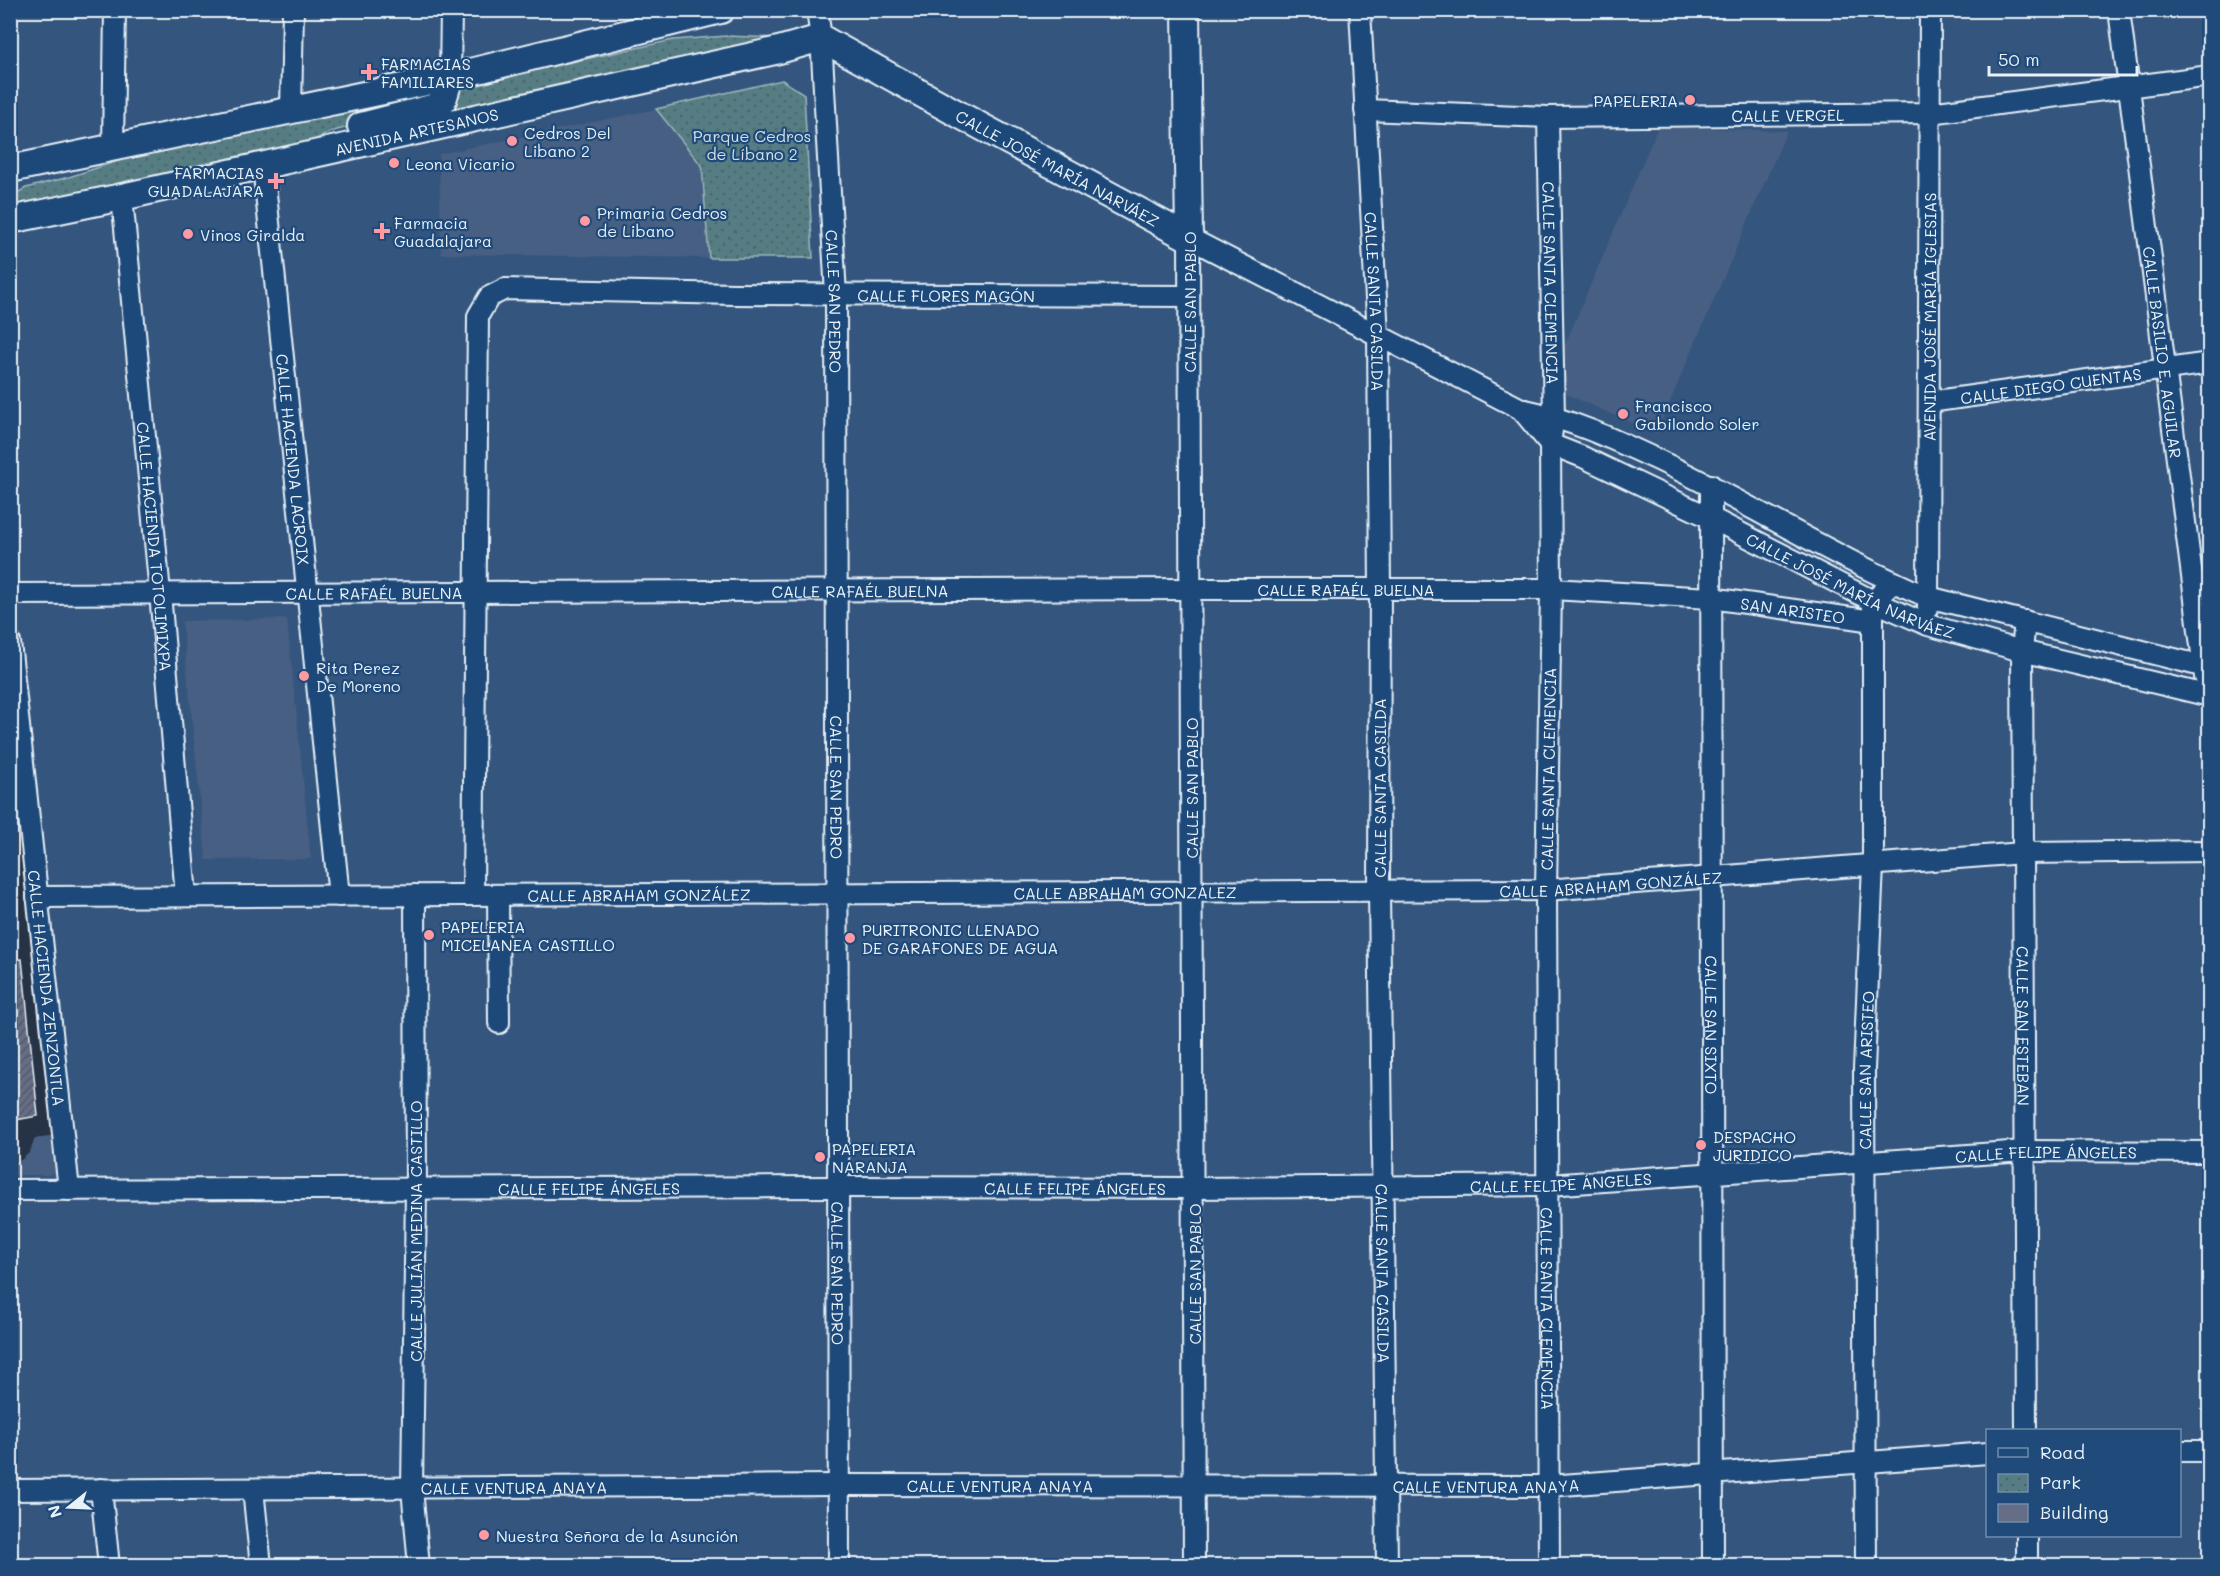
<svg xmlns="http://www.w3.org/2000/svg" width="2220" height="1576" font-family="Mali,sans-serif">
	<defs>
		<pattern id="park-dots" width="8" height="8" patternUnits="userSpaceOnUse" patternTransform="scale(1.5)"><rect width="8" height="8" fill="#557d83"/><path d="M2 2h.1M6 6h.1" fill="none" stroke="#4e6569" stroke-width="1.8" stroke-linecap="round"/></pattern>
		<pattern id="building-hatch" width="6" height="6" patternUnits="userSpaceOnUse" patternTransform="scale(1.5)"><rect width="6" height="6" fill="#656e86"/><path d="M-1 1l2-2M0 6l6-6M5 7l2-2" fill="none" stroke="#545965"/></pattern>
	</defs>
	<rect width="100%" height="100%" fill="#34557e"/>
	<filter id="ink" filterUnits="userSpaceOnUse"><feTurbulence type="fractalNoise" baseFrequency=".0167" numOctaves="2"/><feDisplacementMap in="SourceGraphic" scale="12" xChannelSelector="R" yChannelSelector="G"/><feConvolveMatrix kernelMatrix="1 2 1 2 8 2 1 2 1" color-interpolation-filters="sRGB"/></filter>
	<g filter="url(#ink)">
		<path fill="#465f82" d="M 656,109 L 702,166 L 709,258 L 441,254 L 439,154 Z
			M 1658,127 L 1787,131 L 1656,434 L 1562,392 L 1563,349 Z
			M 287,619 L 311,859 L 206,860 L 182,621 Z
			M 10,675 L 60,1167 L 56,1173 L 48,1175 L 11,1175 Z"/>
		<path fill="url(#park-dots)" stroke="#9eb7be" stroke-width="1.5" d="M 727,36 L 781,38 L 586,87 L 429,114 L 458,87 L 673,40 Z
			M 782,80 L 804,94 L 813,258 L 709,258 L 702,166 L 656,109 Z
			M 437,88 L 437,97 L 374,120 L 330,132 L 302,147 L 11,208 L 11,196 L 26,188 L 69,177 L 130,157 Z"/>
		<path fill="#0007" d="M 10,695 L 56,1135 L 35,1138 L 30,1152 L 21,1160 L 10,1163 Z"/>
		<path fill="url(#building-hatch)" stroke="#e8f1f8" stroke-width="1.5" d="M 22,959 L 38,1116 L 10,1121 L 10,960 Z"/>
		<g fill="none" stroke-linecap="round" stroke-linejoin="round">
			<g stroke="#e8f1f8" stroke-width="24">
				<g id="minor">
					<path id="s1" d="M 817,10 L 821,38 L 836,295 L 839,1566"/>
					<path id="s2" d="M 1360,10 L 1378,335 L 1380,589 L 1379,890 L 1387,1566"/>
					<path id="s3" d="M 2119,10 L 2205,677"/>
					<path d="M 450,77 L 451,10"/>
					<path d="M 291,110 L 293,10"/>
					<path id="s4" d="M 1365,110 L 1548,117 L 1930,113 L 2210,76"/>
					<path id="s5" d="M 1548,117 L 1554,416 L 1550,444 L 1551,589 L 1546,890 L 1549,1566"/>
					<path d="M 113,147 L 115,10"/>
					<path id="s6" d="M 263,165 L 339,896"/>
					<path id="s7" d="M 122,197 L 160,593 L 186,896"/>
					<path id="s8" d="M 1929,402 L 2210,363"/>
					<path id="s9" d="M 1521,409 L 1550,444 L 1583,457 L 1711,518 L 1873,601 L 1928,625 L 2022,651 L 2210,696"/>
					<path id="s10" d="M 1711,485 L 1713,1566"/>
					<path id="s11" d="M 10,594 L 1190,589 L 1551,589 L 1711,598 L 1873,621"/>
					<path id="s12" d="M 1928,608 L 1930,10"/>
					<path id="s13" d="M 2025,621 L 2022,651 L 2026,1430"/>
					<path id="s14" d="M 10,642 L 69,1190"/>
					<path d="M 415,895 L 416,1189 L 412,1488 L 419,1566"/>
					<path id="s15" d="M 473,895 L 478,316 L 489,297 L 505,289 L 735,294 L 1189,296"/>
					<path d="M 498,895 L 499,1023"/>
					<path id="s16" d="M 37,897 L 1546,890 L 2023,853 L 2210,851"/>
					<path id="s17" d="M 10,1190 L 838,1187 L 1194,1188 L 1548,1185 L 2024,1151 L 2210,1152"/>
					<path d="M 2180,1451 L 2210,1451"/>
					<path d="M 101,1489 L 109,1566"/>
					<path d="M 253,1489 L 261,1566"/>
					<path id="s18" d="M 10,1490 L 839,1485 L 1549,1486 L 1988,1453"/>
					<path d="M 2027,1536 L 2027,1566"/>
					<path d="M 1194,1566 L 1189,238 L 1521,409 C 1570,419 1613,439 1658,460 C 1749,503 1835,558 1928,597 L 2210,668"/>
					<path id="s19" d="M 1866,1566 L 1864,1069 L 1873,865 L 1873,601 L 1894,582"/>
				</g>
			</g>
			<g stroke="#e8f1f8" stroke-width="30">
				<g id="major">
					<path d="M 361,126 L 435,107 L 443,100 L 450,77"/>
					<path d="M 10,169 L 450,77 L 721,10"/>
					<path id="s20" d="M 10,220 L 122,197 L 779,50 L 821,38 L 958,114 L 1189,238 L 1186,10"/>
				</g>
			</g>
			<use href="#minor" stroke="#1f4a7a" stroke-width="20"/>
			<use href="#major" stroke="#1f4a7a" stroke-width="26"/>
		</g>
	</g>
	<g fill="#ff9aa2" stroke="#1f4a7a" stroke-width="2">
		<path d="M366 63h6v6h6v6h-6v6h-6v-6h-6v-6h6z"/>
		<circle cx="1690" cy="100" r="6"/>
		<circle cx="512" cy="141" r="6"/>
		<circle cx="394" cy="163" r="6"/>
		<path d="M273 172h6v6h6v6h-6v6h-6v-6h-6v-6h6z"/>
		<circle cx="585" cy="221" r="6"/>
		<path d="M379 222h6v6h6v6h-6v6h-6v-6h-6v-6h6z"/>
		<circle cx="188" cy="234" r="6"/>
		<circle cx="1623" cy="414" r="6"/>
		<circle cx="304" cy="676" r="6"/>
		<circle cx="429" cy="935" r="6"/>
		<circle cx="850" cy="938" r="6"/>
		<circle cx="1701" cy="1145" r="6"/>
		<circle cx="820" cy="1157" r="6"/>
		<circle cx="484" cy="1535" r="6"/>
	</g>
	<g text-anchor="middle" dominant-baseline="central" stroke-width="4.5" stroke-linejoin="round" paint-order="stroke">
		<g font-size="16" fill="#e8f1f8" stroke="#1f4a7a" text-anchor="start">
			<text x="381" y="63">FARMACIAS<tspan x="381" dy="18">FAMILIARES</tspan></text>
			<text x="1678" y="100" text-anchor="end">PAPELERIA</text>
			<text x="524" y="132">Cedros Del<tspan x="524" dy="18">Libano 2</tspan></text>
			<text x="406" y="163">Leona Vicario</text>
			<text x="264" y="172" text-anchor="end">FARMACIAS<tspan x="264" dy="18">GUADALAJARA</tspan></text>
			<text x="597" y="212">Primaria Cedros<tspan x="597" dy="18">de Libano</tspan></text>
			<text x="394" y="222">Farmacia<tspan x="394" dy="18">Guadalajara</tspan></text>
			<text x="200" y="234">Vinos Giralda</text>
			<text x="1635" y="405">Francisco<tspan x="1635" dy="18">Gabilondo Soler</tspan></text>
			<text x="316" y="667">Rita Perez<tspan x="316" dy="18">De Moreno</tspan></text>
			<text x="441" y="926">PAPELERIA<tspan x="441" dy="18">MICELANEA CASTILLO</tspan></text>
			<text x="862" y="929">PURITRONIC LLENADO<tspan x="862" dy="18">DE GARAFONES DE AGUA</tspan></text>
			<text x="1713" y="1136">DESPACHO<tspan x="1713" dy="18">JURIDICO</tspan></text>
			<text x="832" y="1148">PAPELERIA<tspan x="832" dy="18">NARANJA</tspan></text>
			<text x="496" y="1535">Nuestra Señora de la Asunción</text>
		</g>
		<g font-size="16" fill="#e8f1f8" stroke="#1f4a7a">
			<text stroke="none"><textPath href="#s4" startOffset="423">CALLE VERGEL</textPath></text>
			<text stroke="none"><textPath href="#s20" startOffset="416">AVENIDA ARTESANOS</textPath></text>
			<text stroke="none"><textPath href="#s20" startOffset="1101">CALLE JOSÉ MARÍA NARVÁEZ</textPath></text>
			<text stroke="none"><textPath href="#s5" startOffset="166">CALLE SANTA CLEMENCIA</textPath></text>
			<text stroke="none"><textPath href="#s15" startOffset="1060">CALLE FLORES MAGÓN</textPath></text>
			<text stroke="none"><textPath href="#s1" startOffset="292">CALLE SAN PEDRO</textPath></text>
			<text transform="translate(1189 302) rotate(-90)">CALLE SAN PABLO</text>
			<text stroke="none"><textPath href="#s2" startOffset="292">CALLE SANTA CASILDA</textPath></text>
			<text stroke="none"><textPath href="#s12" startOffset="291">AVENIDA JOSÉ MARÍA IGLESIAS</textPath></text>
			<text stroke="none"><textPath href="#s3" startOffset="345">CALLE BASILIO E. AGUILAR</textPath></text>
			<text stroke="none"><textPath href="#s8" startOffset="123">CALLE DIEGO CUENTAS</textPath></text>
			<text stroke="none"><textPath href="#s6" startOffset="296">CALLE HACIENDA LACROIX</textPath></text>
			<text stroke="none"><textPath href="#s7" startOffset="351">CALLE HACIENDA TOTOLIMIXPA</textPath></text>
			<text stroke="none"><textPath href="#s9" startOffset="378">CALLE JOSÉ MARÍA NARVÁEZ</textPath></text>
			<text stroke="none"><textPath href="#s11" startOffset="1336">CALLE RAFAÉL BUELNA</textPath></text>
			<text stroke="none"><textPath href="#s11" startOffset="850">CALLE RAFAÉL BUELNA</textPath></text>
			<text stroke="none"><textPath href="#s11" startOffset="364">CALLE RAFAÉL BUELNA</textPath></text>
			<text stroke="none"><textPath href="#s11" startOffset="1784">SAN ARISTEO</textPath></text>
			<text transform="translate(1548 769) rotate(-89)">CALLE SANTA CLEMENCIA</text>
			<text stroke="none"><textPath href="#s1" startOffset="778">CALLE SAN PEDRO</textPath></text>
			<text transform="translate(1191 788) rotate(-90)">CALLE SAN PABLO</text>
			<text transform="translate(1379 788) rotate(-90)">CALLE SANTA CASILDA</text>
			<text stroke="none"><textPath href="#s16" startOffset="1574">CALLE ABRAHAM GONZÁLEZ</textPath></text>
			<text stroke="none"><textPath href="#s16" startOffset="1088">CALLE ABRAHAM GONZÁLEZ</textPath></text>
			<text stroke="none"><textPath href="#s16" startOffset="602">CALLE ABRAHAM GONZÁLEZ</textPath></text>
			<text stroke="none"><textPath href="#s14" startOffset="348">CALLE HACIENDA ZENZONTLA</textPath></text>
			<text stroke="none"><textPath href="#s10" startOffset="540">CALLE SAN SIXTO</textPath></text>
			<text stroke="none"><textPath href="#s13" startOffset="405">CALLE SAN ESTEBAN</textPath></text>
			<text stroke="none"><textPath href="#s19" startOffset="496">CALLE SAN ARISTEO</textPath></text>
			<text stroke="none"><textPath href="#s17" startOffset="2037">CALLE FELIPE ÁNGELES</textPath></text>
			<text stroke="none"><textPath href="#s17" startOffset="1551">CALLE FELIPE ÁNGELES</textPath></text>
			<text stroke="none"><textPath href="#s17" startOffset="579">CALLE FELIPE ÁNGELES</textPath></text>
			<text stroke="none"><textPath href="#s17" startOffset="1065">CALLE FELIPE ÁNGELES</textPath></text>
			<text transform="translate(415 1231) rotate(-90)">CALLE JULIÁN MEDINA CASTILLO</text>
			<text stroke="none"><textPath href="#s1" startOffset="1264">CALLE SAN PEDRO</textPath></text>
			<text transform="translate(1194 1274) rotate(-90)">CALLE SAN PABLO</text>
			<text stroke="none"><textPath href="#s2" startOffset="1264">CALLE SANTA CASILDA</textPath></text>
			<text stroke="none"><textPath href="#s5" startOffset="1192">CALLE SANTA CLEMENCIA</textPath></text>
			<text stroke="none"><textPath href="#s18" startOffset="1476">CALLE VENTURA ANAYA</textPath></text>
			<text stroke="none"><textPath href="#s18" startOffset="990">CALLE VENTURA ANAYA</textPath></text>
			<text stroke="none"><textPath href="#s18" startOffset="504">CALLE VENTURA ANAYA</textPath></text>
		</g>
		<g font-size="16" fill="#d2e0e6" stroke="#1f4a7a">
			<text x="752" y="135">Parque Cedros<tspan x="752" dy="18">de Líbano 2</tspan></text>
		</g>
	</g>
	<rect width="2220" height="1576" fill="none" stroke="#1f4a7a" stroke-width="36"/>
	<rect x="18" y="18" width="2184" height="1540" fill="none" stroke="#e8f1f8" stroke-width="2" filter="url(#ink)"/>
	<rect x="1986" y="1429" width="195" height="108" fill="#1f4a7a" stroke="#6f8dac" stroke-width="1.5"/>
	<rect x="1998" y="1448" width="30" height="9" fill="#1f4a7a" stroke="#6f8dac" stroke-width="1.5"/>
	<text x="2040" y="1459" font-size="18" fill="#e8f1f8">Road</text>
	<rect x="1998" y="1474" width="30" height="18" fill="url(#park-dots)" stroke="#6f8dac" stroke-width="1.5"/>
	<text x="2040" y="1489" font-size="18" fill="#e8f1f8">Park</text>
	<rect x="1998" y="1504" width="30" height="18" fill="#656e86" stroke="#6f8dac" stroke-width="1.5"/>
	<text x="2040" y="1519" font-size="18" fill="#e8f1f8">Building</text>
	<g transform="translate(69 1507) rotate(252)" stroke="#1f4a7a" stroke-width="4.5" paint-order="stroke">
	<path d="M0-4.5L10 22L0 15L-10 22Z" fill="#e8f1f8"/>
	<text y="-9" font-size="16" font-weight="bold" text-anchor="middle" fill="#e8f1f8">N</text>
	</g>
	<path d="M1989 66v9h148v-9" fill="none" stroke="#e8f1f8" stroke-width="3"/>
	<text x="1998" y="66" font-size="18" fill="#e8f1f8" stroke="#1f4a7a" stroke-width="4.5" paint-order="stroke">50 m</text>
</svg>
